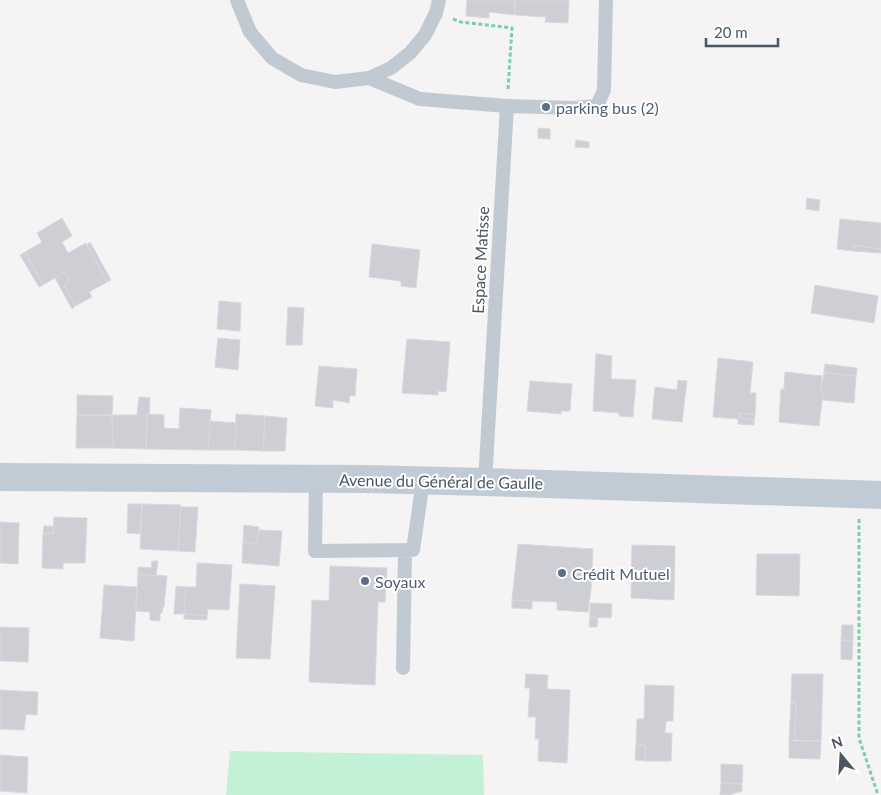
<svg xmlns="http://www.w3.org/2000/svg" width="881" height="795" font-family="Lato,sans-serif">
	<rect width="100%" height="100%" fill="#f5f3f3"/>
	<path fill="#c3f1d5" d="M 230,751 L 483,755 L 484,795 L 226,795 Z"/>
	<path fill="#cdcfd5" stroke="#d7d9de" d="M 467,0 L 515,0 L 515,15 L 489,12 L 489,18 L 466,16 Z
		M 515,0 L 569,0 L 568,23 L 545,22 L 546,17 L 515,15 Z
		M 538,128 L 550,129 L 550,139 L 538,138 Z
		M 576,140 L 589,142 L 589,148 L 575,147 Z
		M 807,198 L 820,200 L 819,211 L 806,209 Z
		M 62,218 L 72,236 L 62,242 L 68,253 L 86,243 L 107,282 L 89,292 L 92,297 L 75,306 L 64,285 L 70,281 L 65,272 L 43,285 L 25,252 L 42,242 L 37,233 Z
		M 840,219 L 881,223 L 881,249 L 853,245 L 853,251 L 837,249 Z
		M 90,242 L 111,280 L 107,282 L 87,245 Z
		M 372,244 L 420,250 L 416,288 L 401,286 L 401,281 L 369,277 Z
		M 853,245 L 881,249 L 881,253 L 853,251 Z
		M 25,252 L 43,285 L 39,287 L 20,255 Z
		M 65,272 L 70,281 L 64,285 L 75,306 L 72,309 L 55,278 Z
		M 815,285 L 878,296 L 874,323 L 811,313 Z
		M 219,301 L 241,303 L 240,331 L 217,329 Z
		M 288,307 L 304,308 L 302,345 L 286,345 Z
		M 218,338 L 240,340 L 238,370 L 215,367 Z
		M 407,339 L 450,342 L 446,392 L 438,391 L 438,395 L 402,393 Z
		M 596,354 L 612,356 L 611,379 L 636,380 L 633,417 L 619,416 L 619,413 L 593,411 Z
		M 718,358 L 753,362 L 750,393 L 756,393 L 755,415 L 740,413 L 740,418 L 754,420 L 754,425 L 738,424 L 738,419 L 713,417 Z
		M 825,364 L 857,368 L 856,376 L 824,373 Z
		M 319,366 L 357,369 L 355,396 L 350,395 L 349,403 L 333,400 L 333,408 L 315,406 Z
		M 785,372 L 822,376 L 821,392 L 823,393 L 819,426 L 779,422 L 781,389 L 784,389 Z
		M 824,373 L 856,376 L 854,403 L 822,400 L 823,393 L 821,392 Z
		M 678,380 L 687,381 L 682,422 L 652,419 L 655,387 L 677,390 Z
		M 530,381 L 572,384 L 570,411 L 561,411 L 561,414 L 527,411 Z
		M 77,395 L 113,396 L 112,415 L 77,415 Z
		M 139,397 L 150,398 L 149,415 L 147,414 L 146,449 L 113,448 L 112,415 L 137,415 Z
		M 180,408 L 211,410 L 208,450 L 146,449 L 147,414 L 164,415 L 164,428 L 179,429 Z
		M 740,413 L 755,415 L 754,420 L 740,418 Z
		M 236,414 L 265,416 L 263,451 L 235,450 Z
		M 77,415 L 112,415 L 113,448 L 76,448 Z
		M 265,416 L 287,418 L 285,451 L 263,451 Z
		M 210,421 L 236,423 L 235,450 L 208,450 Z
		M 128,504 L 142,504 L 140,534 L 127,533 Z
		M 142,504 L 181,505 L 178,551 L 140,549 Z
		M 181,507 L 198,507 L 195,552 L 178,551 Z
		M 54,517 L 87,518 L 85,563 L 63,563 L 63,569 L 42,568 L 43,533 L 53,533 Z
		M 0,522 L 19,523 L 18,564 L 0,563 Z
		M 244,525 L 259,527 L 257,543 L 243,542 Z
		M 44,526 L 53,526 L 53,533 L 43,533 Z
		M 259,530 L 282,531 L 279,566 L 242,563 L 243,542 L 257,543 Z
		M 518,544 L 593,549 L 591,589 L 588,612 L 557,610 L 557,602 L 512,600 Z
		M 632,545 L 675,546 L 674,600 L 631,598 Z
		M 757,554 L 800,554 L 799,596 L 756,595 Z
		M 152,561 L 158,561 L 156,576 L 138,574 L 138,567 L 151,568 Z
		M 197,563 L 232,565 L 229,610 L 208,609 L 207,616 L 184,614 L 186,587 L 196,587 Z
		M 330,566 L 387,568 L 385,602 L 378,602 L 375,685 L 309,682 L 312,600 L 329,601 Z
		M 138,574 L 167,576 L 164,607 L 163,607 L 162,613 L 160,613 L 160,621 L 150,620 L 150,612 L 136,611 Z
		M 240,584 L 275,586 L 270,659 L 236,658 Z
		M 104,585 L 137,587 L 134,641 L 100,638 Z
		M 176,586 L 186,587 L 184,614 L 174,614 Z
		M 512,600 L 532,601 L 532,609 L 512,608 Z
		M 590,603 L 612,604 L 611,618 L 590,617 Z
		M 184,614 L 207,616 L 207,620 L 184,619 Z
		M 590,617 L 598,618 L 597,627 L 589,627 Z
		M 842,625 L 853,625 L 853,641 L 841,640 Z
		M 0,627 L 29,628 L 28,662 L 0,661 Z
		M 841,640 L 853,641 L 852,660 L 841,659 Z
		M 526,674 L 548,675 L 547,689 L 570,690 L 567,763 L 538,761 L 539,739 L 535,739 L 536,717 L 528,717 L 530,688 L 525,688 Z
		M 792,674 L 823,674 L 821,741 L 795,740 L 796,702 L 791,702 Z
		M 645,685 L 674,686 L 673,721 L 666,721 L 665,733 L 672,733 L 671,761 L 645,761 L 645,745 L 636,744 L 637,719 L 644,719 Z
		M 0,690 L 38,692 L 37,715 L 26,714 L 24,730 L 0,729 Z
		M 791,702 L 796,702 L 795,740 L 789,741 Z
		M 789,741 L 821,741 L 820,759 L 789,758 Z
		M 636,744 L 645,745 L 645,761 L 635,760 Z
		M 0,755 L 28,757 L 27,793 L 0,791 Z
		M 721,764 L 743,765 L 742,784 L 721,783 Z
		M 721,783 L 742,784 L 742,791 L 729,795 L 720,795 Z"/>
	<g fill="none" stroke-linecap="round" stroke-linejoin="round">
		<path stroke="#7ad0a6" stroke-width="3" stroke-dasharray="4 2.5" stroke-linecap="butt" d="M 453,19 L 461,22 L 512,28 L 508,89
			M 859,519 L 859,738 L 878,795"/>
		<path stroke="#c1cad2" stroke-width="14" d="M 237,0 L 250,32 L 272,58 L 301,75 L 335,82 L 369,78 L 391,68 L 410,53 L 425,35 L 436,13 L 439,0
			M 369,78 L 420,99 L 507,106 L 573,108 L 597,106 L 604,90 L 606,0
			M 316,479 L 315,551 L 413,550 L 423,481
			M 485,482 L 507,106
			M 403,668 L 405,550"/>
		<path stroke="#c1cbd6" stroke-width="28" d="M 0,477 L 366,479 L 485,482 L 881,495"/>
	</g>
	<g fill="#5c6f8a" stroke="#fff" stroke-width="2">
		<circle cx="546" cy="107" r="5"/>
		<circle cx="562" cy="573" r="5"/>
		<circle cx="365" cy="581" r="5"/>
	</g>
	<g text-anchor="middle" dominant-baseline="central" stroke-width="4" stroke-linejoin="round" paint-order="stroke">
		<g font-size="16" fill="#4e5e75" stroke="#fff" text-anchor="start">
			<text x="556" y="107">parking bus (2)</text>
			<text x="572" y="573">Crédit Mutuel</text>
			<text x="375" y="581">Soyaux</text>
		</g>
		<g font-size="16" fill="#4a5661" stroke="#fff">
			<text transform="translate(480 260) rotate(-87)">Espace Matisse</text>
			<text transform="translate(441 481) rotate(1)">Avenue du Général de Gaulle</text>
		</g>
	</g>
	<g transform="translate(841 755) rotate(342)" stroke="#ffffff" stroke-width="4" paint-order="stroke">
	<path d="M0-4L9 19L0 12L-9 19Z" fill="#4a5661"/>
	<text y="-8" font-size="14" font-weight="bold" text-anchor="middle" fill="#4a5661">N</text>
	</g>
	<path d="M706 38v8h72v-8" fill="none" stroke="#4a5661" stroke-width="2.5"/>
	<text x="714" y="38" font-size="15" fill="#4a5661" stroke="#ffffff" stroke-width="4" paint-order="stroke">20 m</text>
</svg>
